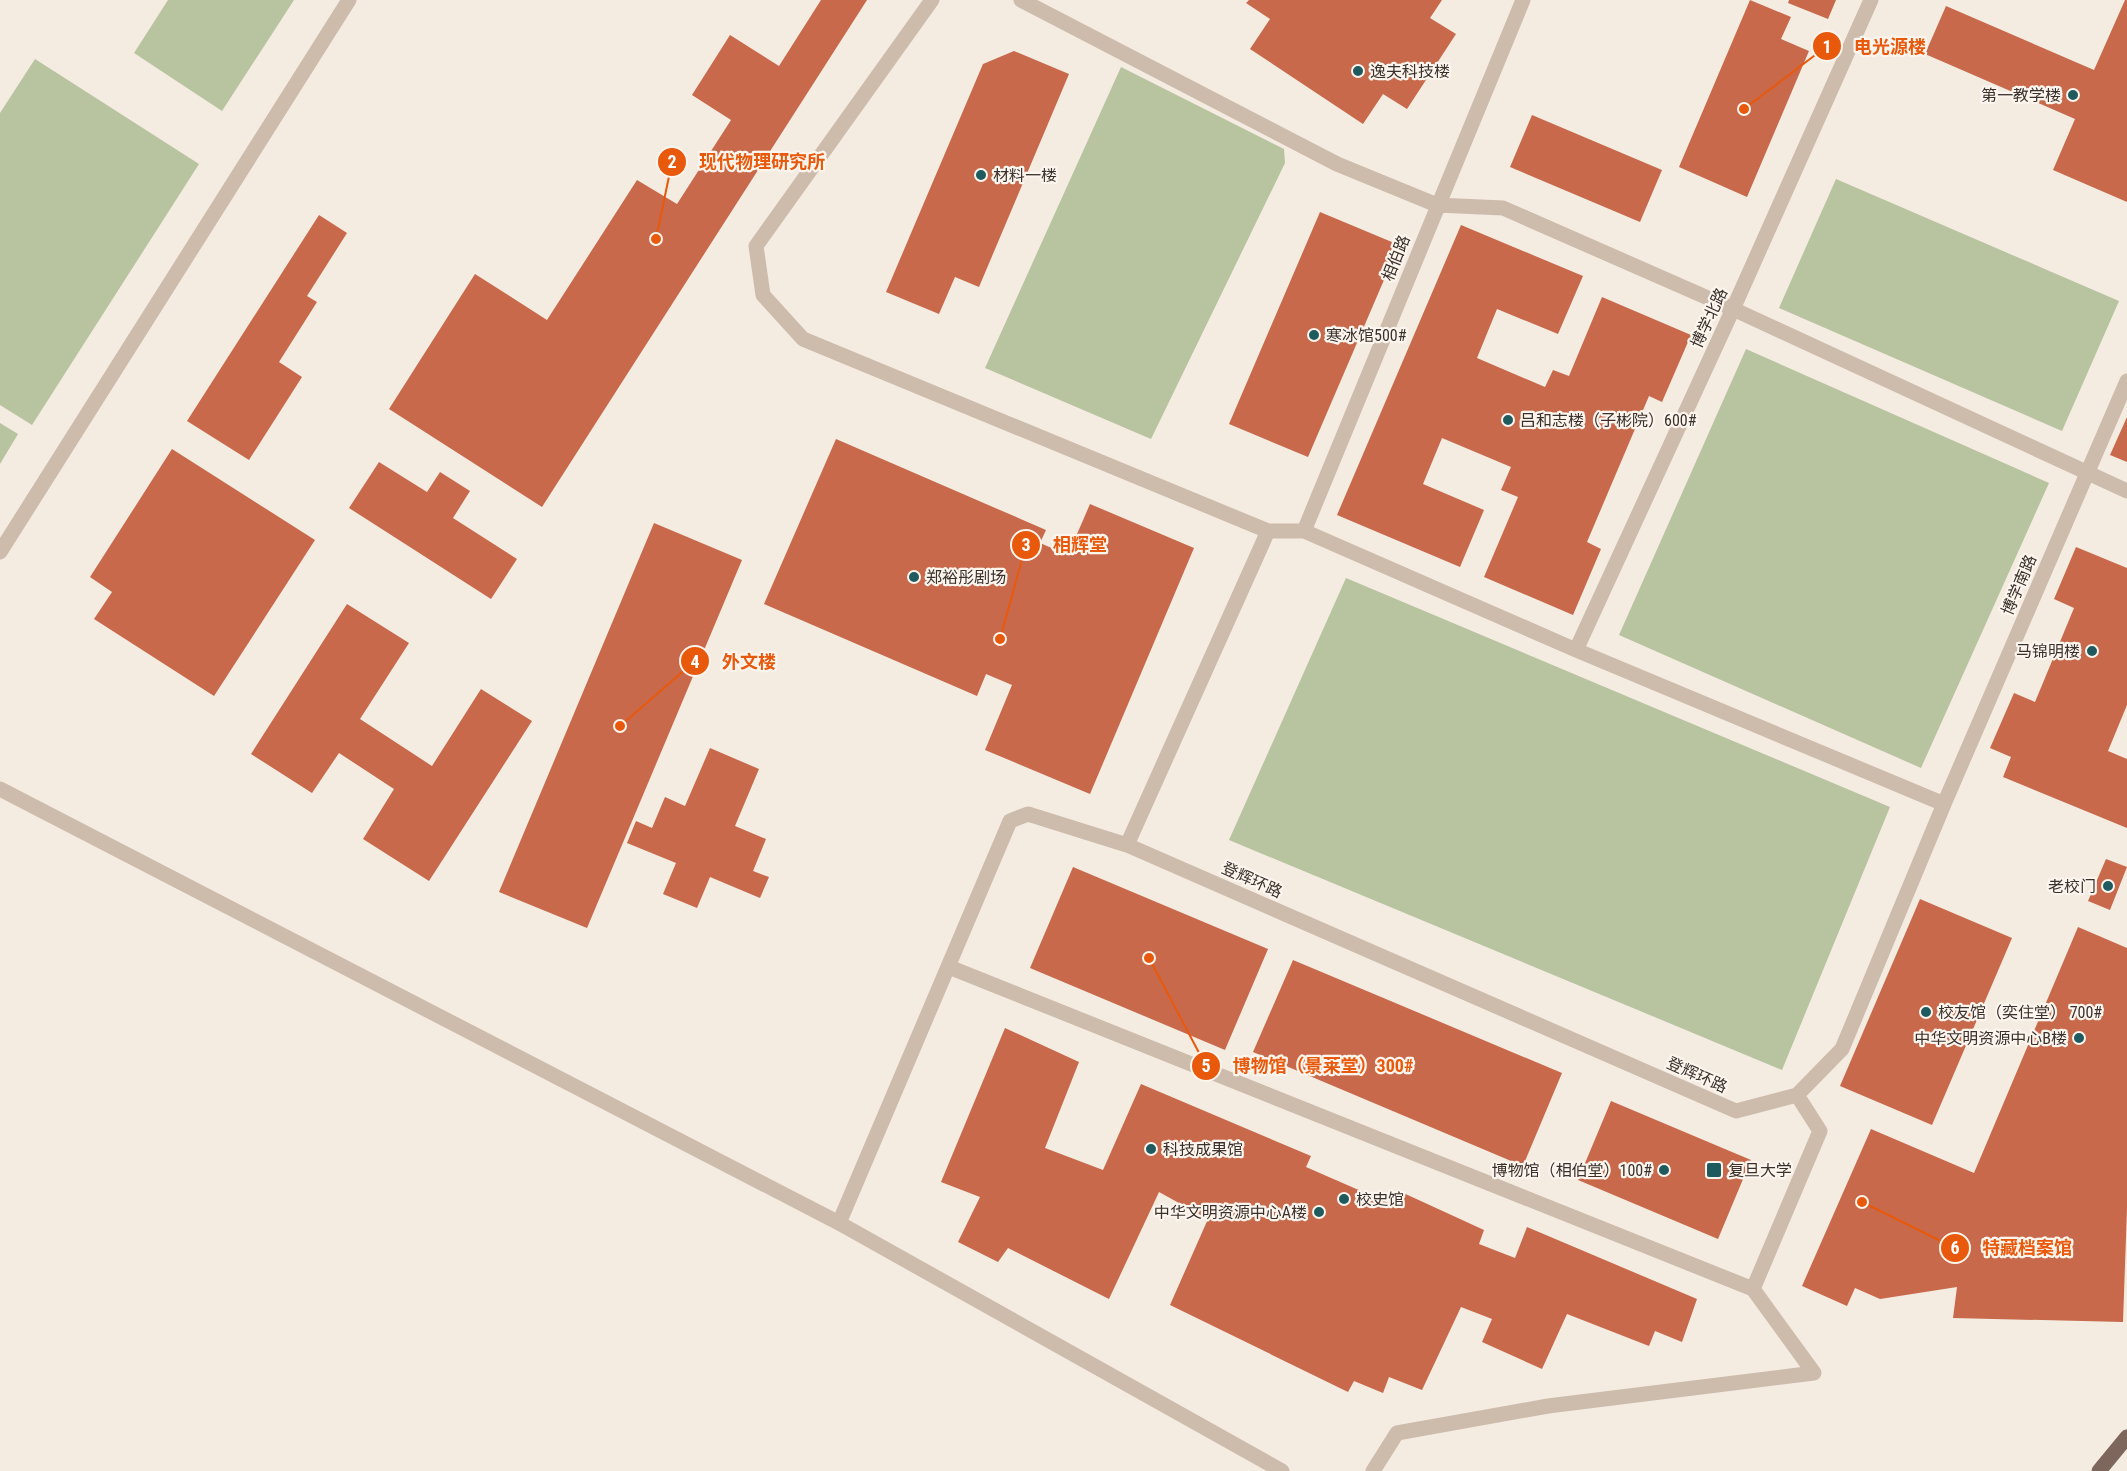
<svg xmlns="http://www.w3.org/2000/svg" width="2127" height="1471" font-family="'Roboto Condensed','Noto Sans SC',sans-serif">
	<rect width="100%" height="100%" fill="#f4ebe1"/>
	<path fill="#b8c4a0" d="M 168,0 L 294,0 L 222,111 L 134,53 Z
		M 35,59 L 199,164 L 32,425 L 0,405 L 0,113 Z
		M 1121,67 L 1284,149 L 1285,163 L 1151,439 L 985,368 Z
		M 1836,179 L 2119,301 L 2062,431 L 1779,308 Z
		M 1746,349 L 2049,483 L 1921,768 L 1619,635 Z
		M 0,423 L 18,434 L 0,464 Z
		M 1346,578 L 1890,807 L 1782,1070 L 1229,840 Z"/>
	<path fill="#c8694b" d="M 821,0 L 867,0 L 542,507 L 389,409 L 475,274 L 547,320 L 637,180 L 677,204 L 731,120 L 692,95 L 730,35 L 779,66 Z
		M 1249,0 L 1442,0 L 1430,18 L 1456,34 L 1407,109 L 1383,94 L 1363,124 L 1250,49 L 1270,19 L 1246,3 Z
		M 1750,0 L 1791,17 L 1781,39 L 1809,51 L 1747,197 L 1679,167 Z
		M 1789,0 L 1836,0 L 1828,19 L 1788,3 Z
		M 2125,0 L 2127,0 L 2127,202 L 2053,170 L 2075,119 L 1925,54 L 1946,6 L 2094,70 Z
		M 1014,51 L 1069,74 L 979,287 L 955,277 L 939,314 L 886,292 L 983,64 Z
		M 1532,115 L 1662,170 L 1640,222 L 1510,167 Z
		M 1320,212 L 1399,245 L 1308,457 L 1229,424 Z
		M 319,215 L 347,233 L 307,296 L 317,302 L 279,362 L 302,377 L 249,460 L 187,421 Z
		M 1461,225 L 1583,276 L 1558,334 L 1497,309 L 1477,358 L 1545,387 L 1553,370 L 1569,376 L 1602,297 L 1691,335 L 1662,402 L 1649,396 L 1587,542 L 1601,549 L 1573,615 L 1484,577 L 1518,497 L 1501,490 L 1511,467 L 1442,438 L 1423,484 L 1484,510 L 1460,567 L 1337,515 Z
		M 2127,417 L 2127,462 L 2110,455 Z
		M 836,439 L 1046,530 L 1040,543 L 1068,555 L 1090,504 L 1194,548 L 1090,794 L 985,750 L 1012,685 L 986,674 L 977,696 L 764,604 Z
		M 172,449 L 315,540 L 214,696 L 94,619 L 112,592 L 90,577 Z
		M 379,462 L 427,492 L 440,472 L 470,491 L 453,518 L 517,559 L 491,599 L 349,508 Z
		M 654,523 L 742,560 L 587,928 L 499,892 Z
		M 2076,547 L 2127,568 L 2127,705 L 2108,751 L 2127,759 L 2127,828 L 2003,777 L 2011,757 L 1990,748 L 2014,693 L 2035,702 L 2074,608 L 2054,599 Z
		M 347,604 L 409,643 L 360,719 L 432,766 L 481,689 L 532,721 L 429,881 L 363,839 L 394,789 L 339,753 L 312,793 L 251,754 Z
		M 710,748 L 759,769 L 735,826 L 766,839 L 753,871 L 769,877 L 760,898 L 710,877 L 697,908 L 663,894 L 676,863 L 627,843 L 636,821 L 652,828 L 665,797 L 685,806 Z
		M 2106,859 L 2127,867 L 2110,910 L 2088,901 Z
		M 1073,867 L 1268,949 L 1225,1050 L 1030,968 Z
		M 1920,899 L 2012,938 L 1932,1125 L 1840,1086 Z
		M 2078,927 L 2127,948 L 2127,1209 L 2123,1322 L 1953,1318 L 1957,1287 L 1880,1299 L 1855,1288 L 1847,1306 L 1802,1286 L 1871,1129 L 1974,1173 Z
		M 1293,960 L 1562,1073 L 1523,1166 L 1253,1052 Z
		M 1005,1028 L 1079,1062 L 1045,1148 L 1103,1170 L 1141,1084 L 1311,1156 L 1306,1167 L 1393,1205 L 1399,1191 L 1484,1230 L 1479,1244 L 1515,1258 L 1527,1227 L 1697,1299 L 1682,1342 L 1655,1331 L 1649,1346 L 1567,1314 L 1542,1369 L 1482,1342 L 1492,1319 L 1461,1307 L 1422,1390 L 1389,1377 L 1383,1393 L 1354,1381 L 1348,1392 L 1170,1305 L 1208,1219 L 1159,1192 L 1109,1299 L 1008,1248 L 998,1262 L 958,1242 L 980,1197 L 941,1182 Z
		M 1611,1101 L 1751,1160 L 1718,1239 L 1578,1180 Z"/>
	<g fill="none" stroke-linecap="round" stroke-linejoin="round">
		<path stroke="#cdbbac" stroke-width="15" d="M 932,0 L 756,246 L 763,295 L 803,339 L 1268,531 L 1304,531 L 1576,650 L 1944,804 L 1842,1049 L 1797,1095 L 1736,1111 L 1127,845 L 1268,531
			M 1021,0 L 1337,164 L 1437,205 L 1503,208 L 1733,309 L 2127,491
			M 1304,531 L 1523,0
			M 0,552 L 349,0
			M 1576,650 L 1733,309 L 1871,0
			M 0,789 L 839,1223 L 1010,821 L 1028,814 L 1127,845
			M 1944,804 L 2127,381
			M 949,967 L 1753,1289
			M 839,1223 L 1282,1471
			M 1373,1471 L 1397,1433 L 1548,1406 L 1814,1373 L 1753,1289 L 1820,1131 L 1797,1095"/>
		<path stroke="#7d675c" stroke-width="15" d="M 2099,1471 L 2127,1437"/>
	</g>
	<g fill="#1f5a5e" stroke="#fbf5ee" stroke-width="2">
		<circle cx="1358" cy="71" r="6"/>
		<circle cx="2073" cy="95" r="6"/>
		<circle cx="981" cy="175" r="6"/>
		<circle cx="1314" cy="335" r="6"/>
		<circle cx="1508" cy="420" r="6"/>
		<circle cx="914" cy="577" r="6"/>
		<circle cx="2092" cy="651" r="6"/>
		<circle cx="2108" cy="886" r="6"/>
		<circle cx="1926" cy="1012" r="6"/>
		<circle cx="2079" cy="1038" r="6"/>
		<circle cx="1151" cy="1149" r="6"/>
		<circle cx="1664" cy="1170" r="6"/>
		<rect x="1706" y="1162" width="16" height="16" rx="3"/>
		<circle cx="1344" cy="1199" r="6"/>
		<circle cx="1319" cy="1212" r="6"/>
	</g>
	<g text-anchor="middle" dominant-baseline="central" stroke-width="4.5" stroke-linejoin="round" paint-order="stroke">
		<g font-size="16" fill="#3b302b" stroke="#fbf5ee" text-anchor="start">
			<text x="1370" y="71">逸夫科技楼</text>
			<text x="2061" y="95" text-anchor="end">第一教学楼</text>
			<text x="993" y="175">材料一楼</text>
			<text x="1326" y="335">寒冰馆500#</text>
			<text x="1520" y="420">吕和志楼（子彬院）600#</text>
			<text x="926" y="577">郑裕彤剧场‌</text>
			<text x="2080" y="651" text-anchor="end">马锦明楼</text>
			<text x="2096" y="886" text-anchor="end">老校门</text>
			<text x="1938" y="1012">校友馆（奕住堂） 700#</text>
			<text x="2067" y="1038" text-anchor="end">中华文明资源中心B楼</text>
			<text x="1163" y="1149">科技成果馆</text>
			<text x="1652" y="1170" text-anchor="end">博物馆（相伯堂）100#</text>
			<text x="1728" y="1170">复旦大学</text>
			<text x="1356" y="1199">校史馆</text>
			<text x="1307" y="1212" text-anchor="end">中华文明资源中心A楼</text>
		</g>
		<g font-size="16" fill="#3b302b" stroke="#fbf5ee">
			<text transform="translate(1396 258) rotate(-68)">相伯路</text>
			<text transform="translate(1709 318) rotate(-65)">博学北路</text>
			<text transform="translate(2019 585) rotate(-67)">博学南路</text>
			<text transform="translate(1252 880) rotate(24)">登辉环路</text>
			<text transform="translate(1697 1075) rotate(24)">登辉环路</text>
		</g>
	</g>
	<path fill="none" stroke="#e8590c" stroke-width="2" d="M1744 109L1827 46M656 239L672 162M1000 639L1026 545M620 726L695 661M1149 958L1206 1066M1862 1202L1955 1248"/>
	<g fill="#e8590c" stroke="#fbf5ee" stroke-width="2">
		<circle cx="1744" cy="109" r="6"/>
		<circle cx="656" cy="239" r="6"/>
		<circle cx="1000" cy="639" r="6"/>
		<circle cx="620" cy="726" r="6"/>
		<circle cx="1149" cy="958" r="6"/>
		<circle cx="1862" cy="1202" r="6"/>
		<circle cx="1827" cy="46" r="15"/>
		<circle cx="672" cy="162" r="15"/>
		<circle cx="1026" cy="545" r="15"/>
		<circle cx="695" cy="661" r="15"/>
		<circle cx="1206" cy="1066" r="15"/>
		<circle cx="1955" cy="1248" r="15"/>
	</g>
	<g font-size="18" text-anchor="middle" font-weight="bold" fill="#fff">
		<text x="1827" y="53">1</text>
		<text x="672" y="168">2</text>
		<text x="1026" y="551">3</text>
		<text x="695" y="668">4</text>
		<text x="1206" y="1072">5</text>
		<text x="1955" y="1254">6</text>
	</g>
	<g font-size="18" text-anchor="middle" font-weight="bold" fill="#e8590c" stroke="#fbf5ee" stroke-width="4.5" stroke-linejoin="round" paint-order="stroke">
		<text x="1890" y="53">电光源楼</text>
		<text x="762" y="168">现代物理研究所</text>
		<text x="1080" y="551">相辉堂</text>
		<text x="749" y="668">外文楼</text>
		<text x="1323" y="1072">博物馆（景莱堂）300#</text>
		<text x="2027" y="1254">特藏档案馆</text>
	</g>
</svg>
